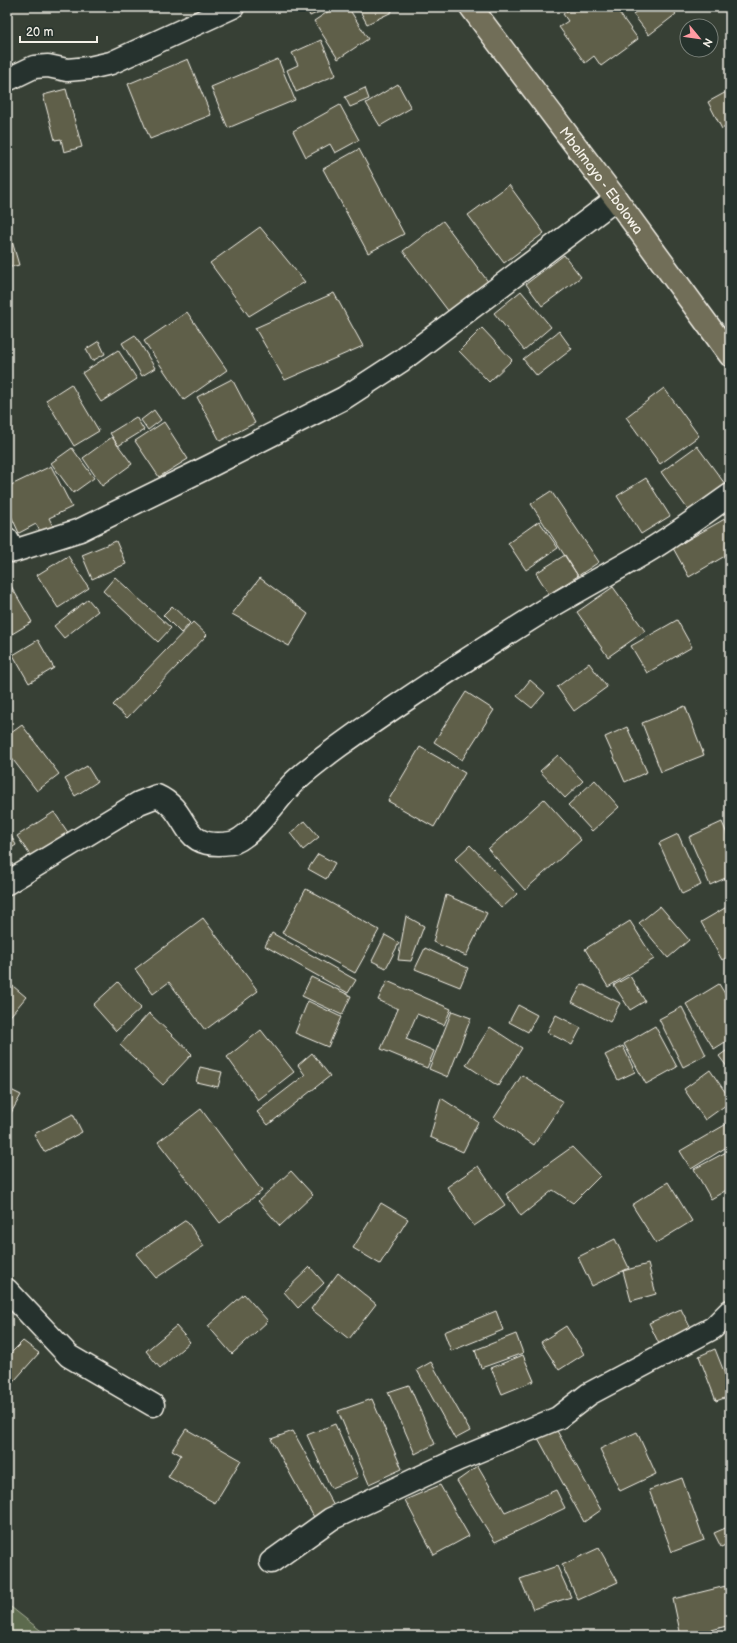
<svg xmlns="http://www.w3.org/2000/svg" width="737" height="1643" font-family="'Balsamiq Sans',sans-serif">
	<rect width="100%" height="100%" fill="#374035"/>
	<filter id="ink" filterUnits="userSpaceOnUse"><feTurbulence type="fractalNoise" baseFrequency=".025" numOctaves="2"/><feDisplacementMap in="SourceGraphic" scale="8" xChannelSelector="R" yChannelSelector="G"/><feConvolveMatrix kernelMatrix="1 2 1 2 8 2 1 2 1" color-interpolation-filters="sRGB"/></filter>
	<g filter="url(#ink)">
		<path fill="#5c6b4d" stroke="#a8ae9a" d="M 7,1604 L 40,1630 L 53,1636 L 7,1636 Z"/>
		<path fill="#5e5e49" stroke="#f4f1e8" d="M 306,7 L 330,7 L 310,16 Z
			M 335,7 L 348,7 L 368,39 L 338,59 L 314,21 Z
			M 358,7 L 390,7 L 392,12 L 367,24 Z
			M 573,7 L 615,7 L 638,39 L 601,66 L 594,56 L 585,63 L 559,27 L 568,21 L 563,14 Z
			M 642,7 L 670,7 L 676,14 L 649,35 L 633,14 Z
			M 321,40 L 336,75 L 296,92 L 287,70 L 298,65 L 292,53 Z
			M 188,59 L 211,115 L 150,139 L 128,84 Z
			M 278,59 L 295,100 L 228,128 L 211,87 Z
			M 398,84 L 411,108 L 380,126 L 366,103 Z
			M 365,88 L 369,99 L 350,107 L 345,97 Z
			M 66,89 L 82,147 L 64,152 L 61,139 L 55,140 L 43,95 Z
			M 730,90 L 730,124 L 722,129 L 708,102 Z
			M 340,105 L 359,140 L 335,153 L 330,144 L 306,157 L 293,131 Z
			M 359,149 L 404,234 L 368,253 L 323,169 Z
			M 509,185 L 544,233 L 504,263 L 468,215 Z
			M 443,221 L 489,283 L 449,312 L 403,251 Z
			M 7,224 L 19,265 L 7,268 Z
			M 260,227 L 305,282 L 249,316 L 210,263 Z
			M 564,255 L 581,277 L 542,306 L 526,284 Z
			M 521,291 L 551,327 L 524,350 L 494,313 Z
			M 334,293 L 363,346 L 285,380 L 255,328 Z
			M 187,312 L 227,370 L 184,400 L 144,341 Z
			M 482,328 L 512,360 L 489,382 L 459,351 Z
			M 559,331 L 572,349 L 537,376 L 523,359 Z
			M 135,335 L 155,368 L 142,376 L 122,343 Z
			M 99,341 L 105,354 L 92,361 L 86,349 Z
			M 118,350 L 137,379 L 101,402 L 82,373 Z
			M 232,379 L 255,423 L 220,441 L 197,397 Z
			M 71,384 L 99,431 L 74,446 L 46,400 Z
			M 664,388 L 699,436 L 660,464 L 626,417 Z
			M 154,410 L 161,420 L 148,430 L 141,420 Z
			M 136,417 L 144,430 L 118,446 L 110,433 Z
			M 164,422 L 188,459 L 159,477 L 135,441 Z
			M 112,437 L 132,464 L 102,486 L 83,458 Z
			M 697,446 L 725,484 L 689,511 L 661,472 Z
			M 72,448 L 94,478 L 73,493 L 51,463 Z
			M 51,466 L 72,507 L 49,518 L 53,526 L 41,533 L 36,524 L 19,533 L 7,507 L 7,487 Z
			M 646,478 L 670,516 L 641,534 L 617,496 Z
			M 551,491 L 599,562 L 578,576 L 531,504 Z
			M 730,516 L 730,553 L 689,577 L 673,548 Z
			M 539,521 L 558,548 L 526,570 L 508,543 Z
			M 116,541 L 126,564 L 92,579 L 82,555 Z
			M 565,555 L 578,576 L 549,594 L 536,573 Z
			M 68,556 L 89,588 L 58,608 L 37,575 Z
			M 115,577 L 171,628 L 158,642 L 103,591 Z
			M 260,578 L 308,614 L 289,646 L 232,614 Z
			M 7,579 L 32,622 L 7,637 Z
			M 613,587 L 645,631 L 608,657 L 577,612 Z
			M 88,599 L 98,611 L 64,638 L 54,626 Z
			M 172,606 L 190,623 L 181,633 L 163,615 Z
			M 677,620 L 692,647 L 647,673 L 631,646 Z
			M 193,622 L 207,635 L 127,718 L 113,705 Z
			M 38,640 L 54,668 L 29,683 L 13,655 Z
			M 589,663 L 607,687 L 574,711 L 557,687 Z
			M 530,680 L 545,693 L 532,708 L 517,696 Z
			M 466,692 L 494,710 L 462,760 L 434,742 Z
			M 685,706 L 704,755 L 661,772 L 642,723 Z
			M 22,725 L 59,774 L 37,791 L 7,752 L 7,736 Z
			M 627,727 L 647,772 L 625,782 L 605,737 Z
			M 420,747 L 465,773 L 434,827 L 388,801 Z
			M 558,755 L 583,781 L 565,798 L 540,771 Z
			M 87,766 L 97,782 L 75,796 L 65,779 Z
			M 595,780 L 619,807 L 592,831 L 568,805 Z
			M 544,799 L 581,840 L 525,890 L 488,849 Z
			M 54,812 L 69,834 L 32,858 L 17,836 Z
			M 305,821 L 319,837 L 303,850 L 290,833 Z
			M 722,822 L 730,841 L 730,876 L 710,885 L 689,837 Z
			M 7,828 L 16,845 L 7,851 Z
			M 678,834 L 701,885 L 682,894 L 659,843 Z
			M 470,845 L 517,894 L 502,908 L 455,859 Z
			M 318,854 L 335,863 L 326,879 L 308,869 Z
			M 306,889 L 379,930 L 355,973 L 282,933 Z
			M 446,895 L 487,913 L 466,956 L 433,942 Z
			M 730,905 L 730,956 L 722,960 L 701,922 Z
			M 660,906 L 689,940 L 668,958 L 639,923 Z
			M 406,916 L 424,926 L 411,961 L 398,960 Z
			M 203,918 L 258,991 L 205,1030 L 169,982 L 153,994 L 135,969 Z
			M 630,921 L 654,959 L 608,987 L 585,949 Z
			M 272,933 L 356,980 L 348,993 L 265,946 Z
			M 385,935 L 399,943 L 386,968 L 372,961 Z
			M 425,948 L 468,968 L 460,987 L 415,969 Z
			M 630,976 L 645,1001 L 630,1010 L 614,985 Z
			M 311,977 L 351,996 L 342,1015 L 302,996 Z
			M 7,981 L 26,997 L 7,1020 Z
			M 387,981 L 451,1009 L 444,1025 L 417,1014 L 406,1039 L 434,1051 L 427,1068 L 381,1049 L 398,1009 L 378,1000 Z
			M 118,982 L 141,1008 L 116,1031 L 93,1005 Z
			M 582,984 L 620,1003 L 610,1022 L 572,1002 Z
			M 719,984 L 730,1002 L 730,1039 L 714,1049 L 686,1004 Z
			M 308,1001 L 341,1017 L 328,1047 L 295,1033 Z
			M 518,1005 L 537,1015 L 528,1032 L 509,1022 Z
			M 682,1007 L 706,1055 L 683,1067 L 659,1019 Z
			M 452,1011 L 471,1018 L 448,1077 L 429,1069 Z
			M 149,1013 L 192,1054 L 163,1085 L 120,1045 Z
			M 556,1015 L 581,1028 L 572,1045 L 547,1032 Z
			M 655,1026 L 677,1067 L 646,1084 L 624,1044 Z
			M 490,1027 L 522,1048 L 498,1086 L 466,1065 Z
			M 261,1030 L 294,1072 L 258,1100 L 227,1057 Z
			M 623,1046 L 635,1072 L 618,1080 L 605,1055 Z
			M 730,1048 L 730,1071 L 719,1056 Z
			M 312,1053 L 330,1076 L 268,1125 L 257,1112 L 305,1075 L 298,1065 Z
			M 200,1067 L 222,1072 L 218,1087 L 196,1082 Z
			M 710,1070 L 730,1099 L 730,1102 L 705,1120 L 684,1089 Z
			M 522,1075 L 563,1102 L 534,1145 L 494,1118 Z
			M 7,1088 L 21,1095 L 7,1120 Z
			M 441,1098 L 478,1122 L 463,1152 L 430,1137 Z
			M 201,1109 L 262,1191 L 220,1223 L 158,1142 Z
			M 73,1114 L 82,1132 L 44,1152 L 34,1134 Z
			M 730,1122 L 730,1145 L 691,1169 L 680,1151 Z
			M 572,1147 L 600,1176 L 573,1203 L 553,1190 L 521,1216 L 506,1194 Z
			M 730,1150 L 730,1188 L 711,1199 L 694,1169 Z
			M 478,1166 L 505,1205 L 474,1226 L 447,1187 Z
			M 291,1171 L 313,1195 L 280,1226 L 258,1201 Z
			M 668,1182 L 692,1221 L 656,1243 L 632,1205 Z
			M 381,1203 L 408,1219 L 380,1264 L 353,1248 Z
			M 186,1220 L 204,1246 L 156,1278 L 136,1254 Z
			M 615,1239 L 629,1268 L 592,1286 L 578,1257 Z
			M 648,1264 L 656,1294 L 631,1301 L 623,1271 Z
			M 310,1267 L 324,1283 L 298,1308 L 284,1292 Z
			M 338,1273 L 376,1304 L 349,1339 L 311,1309 Z
			M 244,1294 L 268,1321 L 232,1354 L 208,1326 Z
			M 681,1309 L 691,1329 L 659,1344 L 649,1323 Z
			M 496,1311 L 503,1330 L 451,1351 L 444,1332 Z
			M 176,1326 L 190,1342 L 160,1368 L 146,1351 Z
			M 566,1326 L 584,1354 L 559,1370 L 541,1342 Z
			M 516,1334 L 523,1353 L 481,1368 L 475,1350 Z
			M 23,1341 L 39,1353 L 7,1389 L 7,1357 Z
			M 715,1349 L 730,1387 L 730,1396 L 716,1401 L 699,1356 Z
			M 523,1355 L 534,1381 L 502,1394 L 491,1368 Z
			M 431,1362 L 470,1431 L 455,1439 L 417,1370 Z
			M 409,1385 L 435,1444 L 415,1454 L 388,1392 Z
			M 372,1399 L 402,1469 L 369,1484 L 338,1411 Z
			M 335,1424 L 358,1477 L 331,1488 L 307,1435 Z
			M 186,1429 L 241,1460 L 215,1503 L 168,1477 L 181,1455 L 172,1450 Z
			M 556,1429 L 601,1510 L 584,1522 L 538,1438 Z
			M 293,1431 L 335,1508 L 315,1519 L 271,1439 Z
			M 637,1432 L 656,1474 L 620,1491 L 600,1449 Z
			M 478,1466 L 505,1512 L 556,1490 L 565,1508 L 495,1542 L 457,1481 Z
			M 682,1478 L 704,1540 L 672,1552 L 649,1490 Z
			M 440,1485 L 469,1536 L 434,1555 L 405,1500 Z
			M 730,1526 L 730,1543 L 721,1547 L 714,1533 Z
			M 599,1548 L 618,1582 L 578,1600 L 562,1565 Z
			M 557,1566 L 571,1597 L 533,1609 L 520,1579 Z
			M 730,1585 L 730,1625 L 690,1636 L 681,1636 L 673,1599 Z"/>
		<g fill="none" stroke-linecap="round" stroke-linejoin="round">
			<g stroke="#f4f1e8" stroke-width="25">
				<path id="minor" d="M 7,80 L 34,67 L 48,66 L 67,70 L 89,68 L 111,63 L 233,7
					M 7,539 L 14,551 L 80,530 L 210,466 L 344,398 L 401,361 L 616,199
					M 7,883 L 139,803 L 157,796 C 193,812 177,851 231,843 C 250,840 280,796 294,782 C 308,769 324,757 339,746 C 403,700 470,657 537,615 C 573,593 611,573 648,551 C 676,534 703,514 730,495
					M 7,1290 L 69,1356 L 153,1405
					M 271,1562 L 331,1519 L 459,1459 L 558,1418 L 589,1394 L 713,1328 L 730,1311"/>
			</g>
			<g stroke="#f4f1e8" stroke-width="25">
				<g id="trunk">
					<path id="s1" d="M 471,7 L 616,199 L 730,355"/>
				</g>
			</g>
			<use href="#minor" stroke="#26332d" stroke-width="22"/>
			<use href="#trunk" stroke="#716e59" stroke-width="22"/>
		</g>
	</g>
	<g text-anchor="middle" dominant-baseline="central" stroke-width="3" stroke-linejoin="round" paint-order="stroke">
		<g font-size="14" fill="#f4f1e8" stroke="#26332d">
			<text stroke="none"><textPath href="#s1" startOffset="217">Mbalmayo - Ebolowa</textPath></text>
		</g>
	</g>
	<rect width="737" height="1643" fill="none" stroke="#26332d" stroke-width="24"/>
	<rect x="12" y="12" width="713" height="1619" fill="none" stroke="#f4f1e8" stroke-width="1.5" filter="url(#ink)"/>
	<g transform="translate(699 38) rotate(119)"><circle r="19" fill="#26332d" stroke="#787f78"/>
	<path d="M0-3L7 15L0 10L-7 15Z" fill="#ff9aa2"/>
	<text y="-6" font-size="11" font-weight="bold" text-anchor="middle" fill="#f4f1e8">N</text>
	</g>
	<path d="M20 36v6h77v-6" fill="none" stroke="#f4f1e8" stroke-width="2"/>
	<text x="26" y="36" font-size="12" fill="#f4f1e8" stroke="#26332d" stroke-width="3" paint-order="stroke">20 m</text>
</svg>
